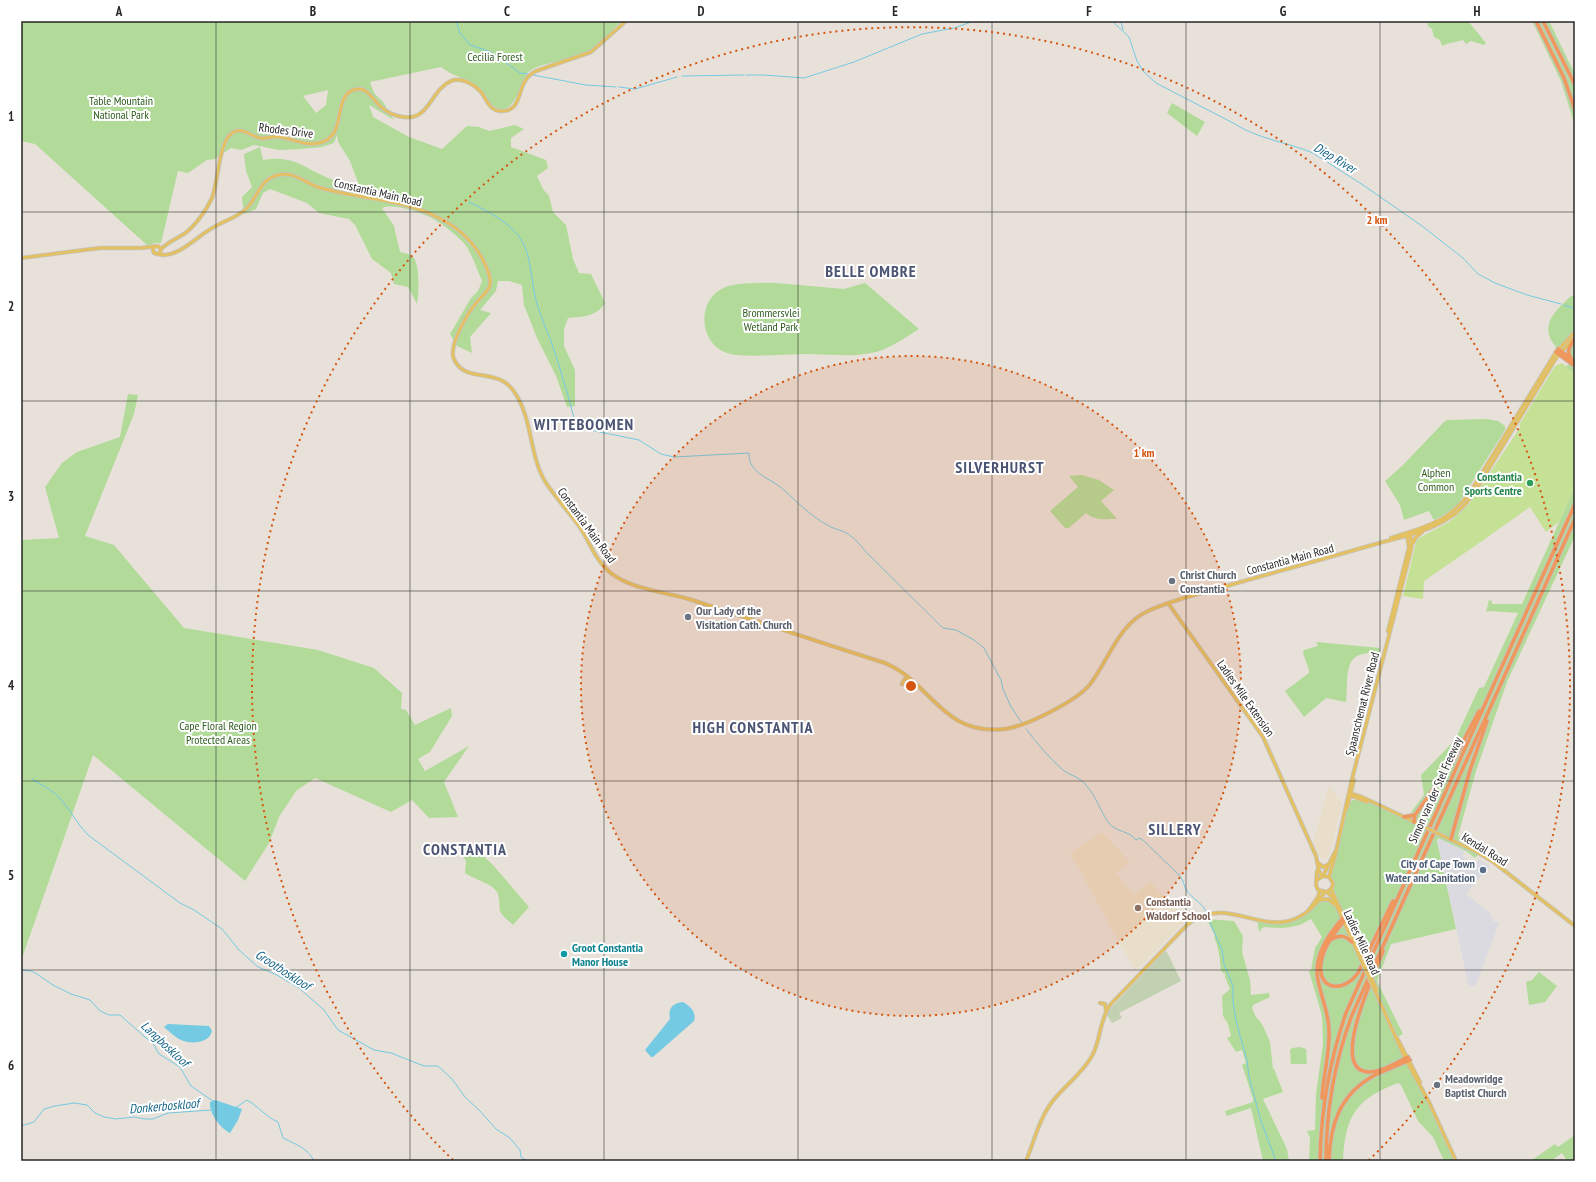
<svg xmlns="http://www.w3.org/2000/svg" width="1596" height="1182" font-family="'PT Sans Narrow',sans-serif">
	<rect width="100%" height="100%" fill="#e8e1d9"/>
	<path fill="#dbdae1" d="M 1438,838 L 1466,851 L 1462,856 L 1475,865 L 1479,859 L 1490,866 L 1466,894 L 1491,914 L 1493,921 L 1499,923 L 1476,985 L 1469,987 L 1437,841 Z"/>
	<path fill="#e9dec9" d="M 1329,785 L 1342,804 L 1328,859 L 1319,857 L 1313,843 Z
		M 1102,832 L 1130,862 L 1116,873 L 1134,895 L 1150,882 L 1187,920 L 1135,971 L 1070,853 Z"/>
	<path fill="#b2db9a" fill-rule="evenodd" d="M 21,21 L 622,21 C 610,31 599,47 585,54 C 567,63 543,60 527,73 C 521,86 511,123 491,104 C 486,99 483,91 478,87 C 467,78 452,76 441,67 L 370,82 L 374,93 L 383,102 L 394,120 L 369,105 L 373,117 L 409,137 L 442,149 L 467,126 L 479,127 L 489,131 L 515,125 L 524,129 L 511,138 L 511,147 L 546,160 L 548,168 L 537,176 L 543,189 L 549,196 L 553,212 L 566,225 L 573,259 L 579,273 L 591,274 L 605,303 C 597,316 583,317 568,318 L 564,329 L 564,346 L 575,370 L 575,406 L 567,407 L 556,376 L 537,338 L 524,305 L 522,285 L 509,281 L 498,281 L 496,291 L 480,310 L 491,313 L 470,337 L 472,353 L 457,346 L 450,334 L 471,298 L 478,291 L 482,281 C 477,270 474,259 468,249 C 463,239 440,222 430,217 C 419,212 393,203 382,208 L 394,226 L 400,252 C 404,253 410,254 413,257 C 420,263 419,295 417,304 L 408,287 L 394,284 L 391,273 L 372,259 L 355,225 L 349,219 L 319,213 L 307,203 L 270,189 L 263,193 L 256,209 L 244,214 L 242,197 L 252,187 L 246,171 L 244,154 L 260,147 L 263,160 C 294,154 305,169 331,179 C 340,182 350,183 359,185 L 350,161 L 338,142 L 337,135 L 334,143 L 322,147 L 302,149 L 279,150 L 254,145 L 241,150 L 231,148 L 215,159 L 207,160 L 188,173 L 178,171 L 161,243 L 155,243 L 148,246 L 35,144 L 21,141 ZM 328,90 L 326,105 L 316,113 L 303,96 Z
		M 1427,21 L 1468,21 L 1486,43 L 1484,45 L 1471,41 L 1466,44 L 1463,40 C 1456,42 1448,43 1442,46 L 1440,40 L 1434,37 L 1432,29 L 1428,26 Z
		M 1532,21 L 1549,21 L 1575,74 L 1575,126 L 1561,81 Z
		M 1172,103 L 1205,122 L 1197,136 L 1167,113 Z
		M 776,283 L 844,289 L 865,283 L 919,329 C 906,337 891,348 876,352 C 853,358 830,354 807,354 C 784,354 760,357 737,355 C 732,355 727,353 722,351 C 698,337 698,299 725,287 C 738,282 762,283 776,283 Z
		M 1571,296 L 1575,296 L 1575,374 L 1566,367 L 1572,360 L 1568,353 L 1575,338 L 1572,335 L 1558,349 C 1537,327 1554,312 1571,296 Z
		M 128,394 L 138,395 L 134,414 L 85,536 L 114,545 L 184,628 L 318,650 L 374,668 L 402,693 L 401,709 L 406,710 L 415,725 L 451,708 L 452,716 L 430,752 L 418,759 L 425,771 L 469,746 L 444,782 L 458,817 L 429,818 L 412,800 L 391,812 L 315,778 L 296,791 L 279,817 L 269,843 L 245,881 L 93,755 L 21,961 L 21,540 L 59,538 L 45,487 L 62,463 L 77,452 L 120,437 Z
		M 1487,419 L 1498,421 L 1505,426 L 1505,430 L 1459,503 L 1447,513 L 1434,520 L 1429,511 L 1404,520 L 1400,505 L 1385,481 L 1402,466 L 1444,422 L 1447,420 Z
		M 1082,475 L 1099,480 L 1114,490 L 1101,501 L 1117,519 C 1106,519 1095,521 1086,513 L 1069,528 L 1065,528 L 1050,511 L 1078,487 L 1069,476 Z
		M 1575,487 L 1575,536 L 1507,682 L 1476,771 L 1458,836 L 1465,841 L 1469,838 L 1482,849 L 1475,858 L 1466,851 L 1438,838 L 1437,841 L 1456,929 L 1391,944 L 1377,981 L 1403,1034 L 1397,1037 L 1456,1161 L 1444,1161 L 1433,1137 L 1418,1121 L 1401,1085 L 1398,1083 C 1356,1099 1345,1116 1343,1161 L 1309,1161 L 1310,1138 L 1307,1131 L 1315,1130 L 1316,1094 L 1323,1044 L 1322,1016 L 1309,971 L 1311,970 L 1315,948 L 1322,937 L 1311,919 C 1296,929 1281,929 1264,927 L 1261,929 L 1261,931 L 1259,931 L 1257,919 C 1293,926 1295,923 1321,900 L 1331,901 L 1336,907 L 1379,998 L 1331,889 L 1333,886 L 1329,877 L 1347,808 L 1352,800 L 1363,800 L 1376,804 L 1404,817 L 1409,815 L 1424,795 L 1421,775 L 1455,740 L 1479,688 L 1484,687 L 1518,613 L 1489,611 L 1486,612 L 1489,600 L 1492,601 L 1492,604 L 1522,604 Z
		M 1316,642 L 1380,648 L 1379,654 C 1341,648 1349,676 1346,702 L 1326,698 L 1304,717 L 1285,691 L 1309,673 L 1309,670 L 1303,653 L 1304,650 L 1318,646 Z
		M 466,846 L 480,853 L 493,865 L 529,907 L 513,925 C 509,921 502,916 500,911 C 499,905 500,897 497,892 C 490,882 475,880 465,873 L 466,861 L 460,852 Z
		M 1207,919 L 1234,921 L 1243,936 L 1242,952 L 1250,980 L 1251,995 L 1269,993 L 1270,997 L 1253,1005 L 1252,1008 L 1256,1017 L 1262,1024 L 1270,1042 L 1273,1069 L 1274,1069 L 1283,1092 L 1263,1099 L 1287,1149 L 1289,1161 L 1263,1161 L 1251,1108 L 1227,1116 L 1225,1111 L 1253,1102 L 1253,1099 L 1242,1065 L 1246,1063 L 1242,1050 L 1236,1052 L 1227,1038 L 1231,1036 L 1228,1024 L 1223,1016 L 1222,996 L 1230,989 L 1225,977 L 1225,974 L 1221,971 C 1220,960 1219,948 1214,937 L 1215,936 Z
		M 1539,972 L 1557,986 L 1545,1002 L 1529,1005 L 1526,982 L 1532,980 Z
		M 1300,1047 L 1306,1049 L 1307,1064 L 1291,1064 L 1290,1050 L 1292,1048 Z
		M 1575,1135 L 1575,1161 L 1567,1161 L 1562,1153 L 1551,1161 L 1532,1160 L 1555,1144 L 1558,1147 Z"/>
	<path fill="#c2d1b2" d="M 1165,951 L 1167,952 L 1181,981 L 1119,1013 L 1122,1018 L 1112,1023 L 1107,1015 L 1110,1009 Z"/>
	<path fill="#c4e196" d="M 1562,363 L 1575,374 L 1575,487 L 1559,522 L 1546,532 L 1530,507 L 1482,541 L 1424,581 L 1423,599 L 1403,596 L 1416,542 L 1419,538 L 1449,522 L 1469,504 L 1521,426 L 1519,425 L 1555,366 Z"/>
	<path fill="#74c9e3" d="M 683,1002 C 690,1006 697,1012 694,1021 L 653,1057 L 651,1057 L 645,1050 L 670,1019 C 668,1009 672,1003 683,1002 Z
		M 168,1024 L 209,1026 L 212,1031 C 209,1044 189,1045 179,1039 C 174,1036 169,1031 164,1027 Z
		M 215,1100 L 242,1109 L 238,1120 L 230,1133 C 220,1128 209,1113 210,1102 Z"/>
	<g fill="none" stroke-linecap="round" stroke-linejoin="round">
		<path stroke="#74c9e3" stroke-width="1" d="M 456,21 L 460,33 L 470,45 L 491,52 L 520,73 L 529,74
			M 1112,21 L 1129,37 L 1137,61 L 1143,71 L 1156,83 L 1235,124 C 1258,139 1287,142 1313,153 L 1363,185 L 1422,226 L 1463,258 L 1478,274 L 1495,283 L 1527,295 L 1561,304
			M 1121,21 L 1123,30
			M 533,75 L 586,85 L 616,87
			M 746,75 L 764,75 L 804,78 L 854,62 L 922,34 L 954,28 L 974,21
			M 682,76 L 744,75
			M 619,87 L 635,89 L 677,77
			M 469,202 C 489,212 510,222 522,241 C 532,258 531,285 537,304 C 541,318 548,332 553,347 C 561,372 569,397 575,422 L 582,427 L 595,431 L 639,440 L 661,454 L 674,457 L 749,453 C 748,474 771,478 784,490 C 798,503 812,517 829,526 C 836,530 844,530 851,536 C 859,542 864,551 872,558 C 896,581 919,605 943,628 L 956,630 L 974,640 L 984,648 L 1001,680 L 1003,689 L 1011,707 L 1022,723
			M 1564,305 L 1575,309
			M 1026,729 C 1037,743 1049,758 1063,770 C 1071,776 1080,777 1086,785 C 1096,796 1100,810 1108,822 C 1116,833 1129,830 1136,840 L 1140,838 L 1144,841 L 1180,876 C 1184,881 1184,887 1187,891 C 1193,899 1201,902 1206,911
			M 32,779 C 43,786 55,791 63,802 C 72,813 78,825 88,835 L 180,903 L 194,910 L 222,929 L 239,950 L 258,967 L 277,975 L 299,988 L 324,1010 L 338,1030 L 374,1050 L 391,1053 L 424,1066 L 438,1066 L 452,1079 L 465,1097 L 480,1111 L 496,1129 L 510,1138 L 520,1150 L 521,1157 L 527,1161
			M 1208,918 L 1222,950 L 1224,964 L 1233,986 L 1233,1001 L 1236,1021 L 1247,1061 L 1249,1077 L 1261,1121 L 1276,1161
			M 21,970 L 31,971 L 37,974 L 53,985 L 71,994 L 90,1000 L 100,1011 L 109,1015 L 120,1015 L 154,1045 L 159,1054 L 180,1067 L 191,1086 L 213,1101
			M 235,1108 L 247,1100 C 258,1106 266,1117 278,1122 L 283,1138 C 295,1144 308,1148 314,1161
			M 21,1126 L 34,1122 L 44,1109 L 55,1106 L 74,1103 L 87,1105 L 95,1113 L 104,1117 L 116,1119 L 134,1117 L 145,1119 L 153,1119 L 168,1113 L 211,1110"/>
		<g stroke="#c3c3c3" stroke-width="4.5">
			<path id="major" d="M 161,249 C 168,242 176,239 184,234 C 195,226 206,211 212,198 C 218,183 219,141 232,133 C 242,126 250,136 260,138 C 266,139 272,136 278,137 C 293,138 302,146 319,143 C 348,137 332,98 353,90 C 367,85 372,99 381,107 C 388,113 395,116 403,117 C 430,121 430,90 451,81 C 461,77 474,84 481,92 C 487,99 489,111 501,111 C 520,112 518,92 525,81 C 528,76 532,73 536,71 L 591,52 L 626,21
				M 158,254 C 177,260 198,235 214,227 C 224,221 238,217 246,209 C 258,197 260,179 278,175 C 293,171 304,182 318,187 C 357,199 400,198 437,217 C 458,227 475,243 485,264 C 488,271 491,277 490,285 C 488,292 482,296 477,302 C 468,312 448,346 454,359 C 465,385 498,365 515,393 C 533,420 529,456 546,483 C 556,498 568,511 579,526 C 590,542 595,561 612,574 C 634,590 666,592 692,600 C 757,621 821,643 885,663 C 932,683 942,736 1004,729 C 1025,727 1079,700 1091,683 C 1109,659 1119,624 1148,611 C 1174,599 1203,593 1230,585 C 1279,571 1327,558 1376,544 C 1400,537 1425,533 1447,519 C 1458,513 1467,503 1474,493 L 1556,358 L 1573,339
				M 21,258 L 100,248 L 141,248 L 158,246 L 161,249 L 160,253 L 157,254 L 154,253 L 153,250 L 154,247
				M 1391,538 C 1425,527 1450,522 1471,491 L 1556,352 L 1575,332
				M 1413,543 L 1416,537 L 1422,532
				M 1168,603 L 1263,737 L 1316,856 L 1319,871 L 1322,876
				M 1388,631 L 1409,547 L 1407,535
				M 902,684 L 905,679 L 909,678
				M 1349,793 L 1362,797 L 1421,825
				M 1350,795 L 1367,802
				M 1347,808 L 1354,780
				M 1441,835 L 1475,851 L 1492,861 L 1575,926
				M 1317,862 L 1323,867 L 1329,864
				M 1317,871 L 1316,885 L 1318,890 L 1327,892 L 1332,888 L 1333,883 L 1329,877 L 1323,876 L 1317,880
				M 1323,876 L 1335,852
				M 1329,877 L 1335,856 L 1352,779 L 1411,550 L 1412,541 L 1409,533
				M 1331,889 L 1362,957
				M 1327,892 L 1333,898 L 1361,960
				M 1320,900 L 1328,899 L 1334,904
				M 1308,911 L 1318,897 L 1320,891
				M 1375,991 L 1405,1058 L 1429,1102 L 1456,1161
				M 1100,1003 L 1105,1004 L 1106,1010
				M 1397,1038 L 1420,1082
				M 1026,1161 C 1034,1142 1039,1119 1052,1102 C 1064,1086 1082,1074 1092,1056 C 1101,1040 1099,1021 1110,1005 L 1188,924 C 1234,887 1279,960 1325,892"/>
		</g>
		<g stroke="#c3c3c3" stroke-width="5">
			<path id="highway" d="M 1536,21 L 1564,78 L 1575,110
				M 1543,21 L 1575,85
				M 1558,349 L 1575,362
				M 1556,352 L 1575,366
				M 1572,360 C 1565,351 1570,347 1575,338
				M 1404,817 L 1415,815
				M 1414,822 L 1415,815 L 1452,763 L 1479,711
				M 1451,839 L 1470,770 L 1487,721
				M 1345,920 C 1335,932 1323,947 1321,963 C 1317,991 1344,993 1358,973 L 1393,901
				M 1332,939 C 1340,934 1346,936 1352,942
				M 1383,951 C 1376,970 1328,1070 1368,1072 C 1381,1073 1397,1062 1408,1057
				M 1322,1098 C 1323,1076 1330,1053 1329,1031 C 1329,1013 1321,997 1318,980 C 1313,957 1329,933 1344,917
				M 1320,1161 C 1321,1110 1329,1062 1346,1013 L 1575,504
				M 1326,1161 C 1326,1110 1334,1063 1352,1015 L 1575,519
				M 1329,1161 C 1330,1124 1340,1094 1375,1075 C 1386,1070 1398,1065 1410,1060"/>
		</g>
		<use href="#major" stroke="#e3c163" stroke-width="3"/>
		<use href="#highway" stroke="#ef975d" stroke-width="3.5"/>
		<g stroke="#c3c3c3" stroke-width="4.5" stroke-linecap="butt">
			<path id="major-bridge" d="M 1421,825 L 1441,835
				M 1362,957 L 1377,990
				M 1361,960 L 1375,991"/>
		</g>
		<use href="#major-bridge" stroke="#e3c163" stroke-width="3"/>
	</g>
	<path fill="none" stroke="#272727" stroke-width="1" stroke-opacity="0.55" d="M 216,21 L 216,1161M 410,21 L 410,1161M 604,21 L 604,1161M 798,21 L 798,1161M 992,21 L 992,1161M 1186,21 L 1186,1161M 1380,21 L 1380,1161M 21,212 L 1575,212M 21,401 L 1575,401M 21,591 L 1575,591M 21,781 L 1575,781M 21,970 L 1575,970"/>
	<circle cx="911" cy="686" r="330" fill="#d5540f" fill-opacity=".12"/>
	<g fill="none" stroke="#d5540f" stroke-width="2" stroke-dasharray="2 4">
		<circle cx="911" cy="686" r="330"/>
		<path d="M453 1160A659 659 0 1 1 1369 1160"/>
	</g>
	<circle fill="#2e9e5b" stroke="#fff" stroke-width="1.5" cx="1530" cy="483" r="4"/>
	<g fill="#6b7280" stroke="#fff" stroke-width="1.5">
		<circle cx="1172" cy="581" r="4"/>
		<circle cx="688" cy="617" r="4"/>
		<circle cx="1437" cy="1085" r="4"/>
	</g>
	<circle fill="#5c6f8a" stroke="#fff" stroke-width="1.5" cx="1483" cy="870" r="4"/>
	<circle fill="#8d6e63" stroke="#fff" stroke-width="1.5" cx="1138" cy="908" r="4"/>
	<circle fill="#0f9aa8" stroke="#fff" stroke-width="1.5" cx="564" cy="954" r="4"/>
	<g text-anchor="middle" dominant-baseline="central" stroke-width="4" stroke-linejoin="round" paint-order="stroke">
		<g font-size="12" fill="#2e5c1f" stroke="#fff">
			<text x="495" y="56">Cecilia Forest</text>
			<text x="121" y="100">Table Mountain<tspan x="121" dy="14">National Park</tspan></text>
			<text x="771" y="312">Brommersvlei<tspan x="771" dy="14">Wetland Park</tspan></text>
			<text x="1436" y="472">Alphen<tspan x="1436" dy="14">Common</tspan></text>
			<text x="218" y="725">Cape Floral Region<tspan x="218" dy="14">Protected Areas</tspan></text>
		</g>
		<g font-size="12" fill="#272727" stroke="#fff">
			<text transform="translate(286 130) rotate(7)">Rhodes Drive</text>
			<text transform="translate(378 192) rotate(13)">Constantia Main Road</text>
			<text transform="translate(587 525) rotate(54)">Constantia Main Road</text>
			<text transform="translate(1290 559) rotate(-15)">Constantia Main Road</text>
			<text transform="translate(1246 698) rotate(55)">Ladies Mile Extension</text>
			<text transform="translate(1362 704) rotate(-76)">Spaanschemat River Road</text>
			<text transform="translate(1435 790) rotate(-66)">Simon van der Stel Freeway</text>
			<text transform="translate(1485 849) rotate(32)">Kendal Road</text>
			<text transform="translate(1362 942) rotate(65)">Ladies Mile Road</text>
		</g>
		<g font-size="12" font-weight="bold" fill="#27864d" stroke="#fff" text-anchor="end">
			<text x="1522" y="476">Constantia<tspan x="1522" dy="14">Sports Centre</tspan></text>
		</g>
		<g font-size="12" font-weight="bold" fill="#5b616d" stroke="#fff" text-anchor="start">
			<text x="1180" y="574">Christ Church<tspan x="1180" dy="14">Constantia</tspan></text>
			<text x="696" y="610">Our Lady of the<tspan x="696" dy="14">Visitation Cath. Church</tspan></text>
			<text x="1445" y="1078">Meadowridge<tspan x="1445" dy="14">Baptist Church</tspan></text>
		</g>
		<g font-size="12" font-weight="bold" fill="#4e5e75" stroke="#fff" text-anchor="end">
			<text x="1475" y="863">City of Cape Town<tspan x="1475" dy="14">Water and Sanitation</tspan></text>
		</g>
		<g font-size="12" font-weight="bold" fill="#785e54" stroke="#fff" text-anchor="start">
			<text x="1146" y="901">Constantia<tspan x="1146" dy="14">Waldorf School</tspan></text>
		</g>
		<g font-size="12" font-weight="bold" fill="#0d838f" stroke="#fff" text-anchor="start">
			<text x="572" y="947">Groot Constantia<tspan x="572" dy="14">Manor House</tspan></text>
		</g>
		<g font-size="13" font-style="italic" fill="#186689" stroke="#fff">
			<text transform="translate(1335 158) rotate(31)">Diep River</text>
			<text transform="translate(283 970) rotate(33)">Grootboskloof</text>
			<text transform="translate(165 1044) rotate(43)">Langboskloof</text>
			<text transform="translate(164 1106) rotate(-5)">Donkerboskloof</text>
		</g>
		<g font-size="16" font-weight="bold" letter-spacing="1" fill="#4c5473" stroke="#fff">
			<text x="871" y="271">BELLE OMBRE</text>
			<text x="584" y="424">WITTEBOOMEN</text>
			<text x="1000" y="467">SILVERHURST</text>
			<text x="753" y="727">HIGH CONSTANTIA</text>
			<text x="1175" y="829">SILLERY</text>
			<text x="465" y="849">CONSTANTIA</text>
		</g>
	</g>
	<circle cx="911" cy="686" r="6" fill="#d5540f" stroke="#fff" stroke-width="2"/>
	<g font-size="12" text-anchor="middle" font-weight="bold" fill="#d5540f" stroke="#fff" stroke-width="4" stroke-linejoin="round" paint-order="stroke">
		<text x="1377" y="224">2 km</text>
		<text x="1144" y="457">1 km</text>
	</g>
	<rect width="1596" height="1182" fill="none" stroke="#ffffff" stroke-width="44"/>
	<rect x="22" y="22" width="1552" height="1138" fill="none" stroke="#272727" stroke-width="1.5"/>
	<g font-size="13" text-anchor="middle" font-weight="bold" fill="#272727">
		<text x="119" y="16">A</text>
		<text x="313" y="16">B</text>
		<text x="507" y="16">C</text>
		<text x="701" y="16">D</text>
		<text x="895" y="16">E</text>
		<text x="1089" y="16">F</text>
		<text x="1283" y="16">G</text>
		<text x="1477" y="16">H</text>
		<text x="11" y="121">1</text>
		<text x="11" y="311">2</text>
		<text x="11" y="501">3</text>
		<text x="11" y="690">4</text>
		<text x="11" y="880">5</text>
		<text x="11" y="1070">6</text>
	</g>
</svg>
